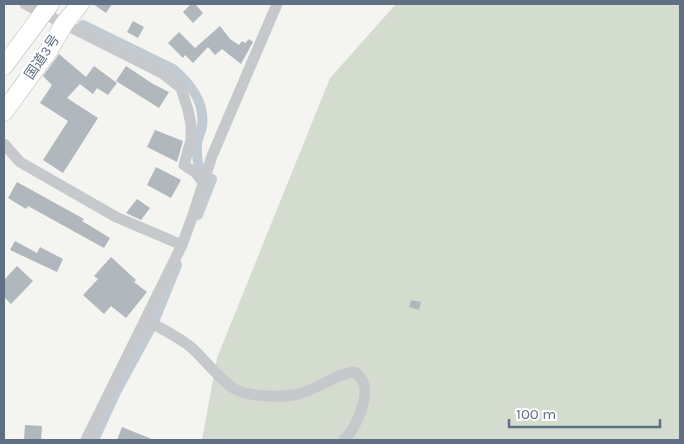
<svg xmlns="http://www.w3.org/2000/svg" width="684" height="444" font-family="Karla,'Noto Sans JP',sans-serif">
	<rect width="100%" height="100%" fill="#f4f5f0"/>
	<path fill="#d4dcd0" d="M 396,4 L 680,4 L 680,440 L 202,440 L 217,358 L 330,78 Z"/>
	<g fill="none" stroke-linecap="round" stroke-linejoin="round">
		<path stroke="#c3cbd2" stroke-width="10" d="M 83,25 L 173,69 C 191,84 205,102 202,126 C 201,133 197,139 197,145 C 196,153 198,162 199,169
			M 198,215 L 212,179
			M 94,440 L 117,390 L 154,322 L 177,265"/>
	</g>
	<path fill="#b0b7bd" d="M 93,4 L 112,4 L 106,13 Z
		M 191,4 L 195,4 L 203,13 L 193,23 L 183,12 Z
		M 133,21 L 144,27 L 138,38 L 127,32 Z
		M 220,26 L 230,39 L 239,45 L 242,41 L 245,43 L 249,39 L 253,42 L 241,64 L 222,49 L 215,55 L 208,47 L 193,63 L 185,55 L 183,58 L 168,43 L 179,32 L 195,48 Z
		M 59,54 L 86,77 L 94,66 L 117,83 L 108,95 L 97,88 L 93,94 L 80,84 L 67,98 L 98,118 L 63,173 L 43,160 L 68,121 L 40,103 L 52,85 L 43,76 Z
		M 126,66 L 153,84 L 169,92 L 159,108 L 116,81 Z
		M 155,130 L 183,141 L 177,162 L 147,147 Z
		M 156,167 L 181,180 L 171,198 L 147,185 Z
		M 17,182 L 84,219 L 82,221 L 110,238 L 104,248 L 28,206 L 26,209 L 8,198 Z
		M 137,199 L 150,208 L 141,220 L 126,213 Z
		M 15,241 L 37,253 L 40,247 L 63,259 L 57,272 L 10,250 Z
		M 111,257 L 136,280 L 134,282 L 147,292 L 126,318 L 111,306 L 104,314 L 83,295 L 98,279 L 94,276 Z
		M 17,266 L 33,281 L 11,304 L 4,297 L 4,280 Z
		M 411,300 L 421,302 L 419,310 L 409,307 Z
		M 25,425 L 42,426 L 41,440 L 24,440 Z
		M 122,427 L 154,440 L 117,440 Z"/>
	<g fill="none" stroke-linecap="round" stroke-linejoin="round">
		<g stroke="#b7babd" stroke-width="19">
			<path id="trunk" d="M 4,66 L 50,4
				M 4,112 L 49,50 L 64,24 L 80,4"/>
		</g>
		<path stroke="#c6c9cc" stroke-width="11" d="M 25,4 L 162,73 L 181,88 L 188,110 L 191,125 L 191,140 L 184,165 L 196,173 L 203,182
			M 4,144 L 20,162 L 116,217 L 182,245
			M 145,320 C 161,328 179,337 192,348 C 203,358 225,385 237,390 C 250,397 280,397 294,395 C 316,391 336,373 355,372 C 359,376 363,380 364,385 C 368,401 355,429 344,440
			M 86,440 L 182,245 L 193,215 L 212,156 L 277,4"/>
		<use href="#trunk" stroke="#fff" stroke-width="18"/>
	</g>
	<g text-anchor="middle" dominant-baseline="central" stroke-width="5" stroke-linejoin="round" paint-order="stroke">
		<g font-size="14" fill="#607084" stroke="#fff">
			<text transform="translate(42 57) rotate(-56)">国道3号</text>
		</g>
	</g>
	<rect width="684" height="444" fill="none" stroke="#607084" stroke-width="10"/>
	<path d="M509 419v8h151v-8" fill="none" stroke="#607084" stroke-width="2.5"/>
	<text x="516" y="419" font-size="15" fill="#607084" stroke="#ffffff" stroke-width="4" paint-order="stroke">100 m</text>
</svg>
